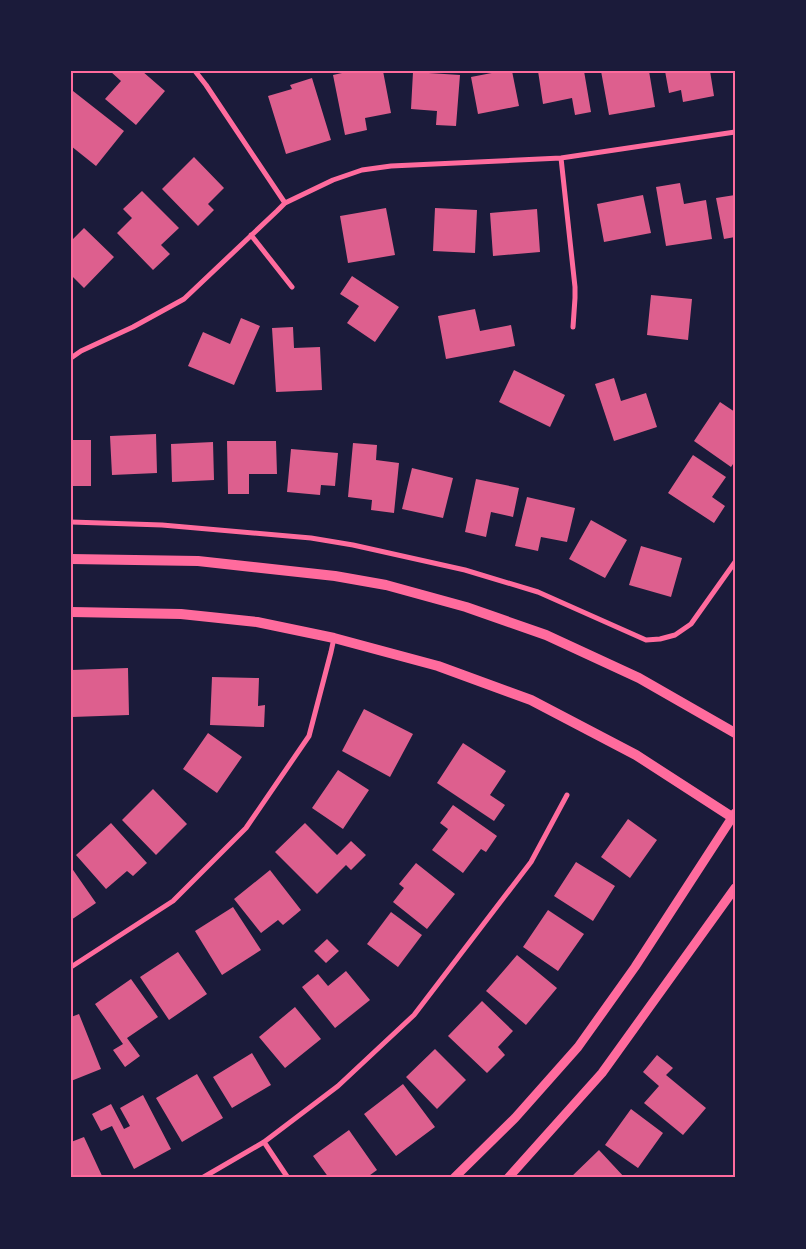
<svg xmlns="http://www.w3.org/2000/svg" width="806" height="1249" font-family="Montserrat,sans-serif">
	<rect width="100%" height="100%" fill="#1b1b3a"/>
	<path fill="#dd5f8e" d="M 110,71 L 142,71 L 165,91 L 136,125 L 105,99 L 121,81 Z
		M 351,71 L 383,71 L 391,113 L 365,118 L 367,130 L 345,135 L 333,75 Z
		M 502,71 L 512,71 L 519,106 L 478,114 L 471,77 Z
		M 538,71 L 584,71 L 591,112 L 575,115 L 572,98 L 543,104 Z
		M 601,71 L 649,71 L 655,107 L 609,115 Z
		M 665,71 L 710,71 L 714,96 L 683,102 L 681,90 L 669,93 Z
		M 413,72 L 460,75 L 456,126 L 436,125 L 437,111 L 411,109 Z
		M 312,78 L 331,140 L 286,154 L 268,96 L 292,89 L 290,85 Z
		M 73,91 L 124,131 L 96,166 L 71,146 L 71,93 Z
		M 194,157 L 224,188 L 208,204 L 214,210 L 198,226 L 162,189 Z
		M 680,183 L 684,204 L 706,200 L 712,239 L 666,246 L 656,187 Z
		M 142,191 L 179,228 L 161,245 L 170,254 L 153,270 L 117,233 L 132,218 L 123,209 Z
		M 643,195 L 651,233 L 604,242 L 597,204 Z
		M 735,195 L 735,237 L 724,239 L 716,198 Z
		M 386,208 L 395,255 L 348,263 L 340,216 Z
		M 435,208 L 477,210 L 475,253 L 433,251 Z
		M 537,209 L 540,252 L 493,256 L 490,213 Z
		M 84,228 L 114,257 L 84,288 L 71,275 L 71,241 Z
		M 352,276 L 399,307 L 375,342 L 347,323 L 359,306 L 340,294 Z
		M 651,295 L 692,299 L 688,340 L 647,335 Z
		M 475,309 L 480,331 L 511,325 L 515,346 L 446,359 L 438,316 Z
		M 241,318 L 260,326 L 234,385 L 188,366 L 203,332 L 230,344 Z
		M 293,327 L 294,348 L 320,347 L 322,390 L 276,392 L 272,328 Z
		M 514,370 L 565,395 L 550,427 L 499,402 Z
		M 614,378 L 621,401 L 646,393 L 657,427 L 614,441 L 595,384 Z
		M 720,402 L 735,412 L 735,461 L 731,467 L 694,441 Z
		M 156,434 L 157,473 L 112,475 L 110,436 Z
		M 71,440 L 91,440 L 91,486 L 71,486 Z
		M 227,441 L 276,441 L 277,474 L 249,474 L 249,494 L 228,494 Z
		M 213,442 L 214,480 L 172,482 L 171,444 Z
		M 353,443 L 377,445 L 376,460 L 399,463 L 394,513 L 371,510 L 372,500 L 348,497 Z
		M 291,449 L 338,453 L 335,486 L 321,485 L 320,495 L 287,492 Z
		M 693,455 L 726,477 L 712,497 L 725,506 L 714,523 L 668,493 Z
		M 412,468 L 453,478 L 443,518 L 402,509 Z
		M 476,479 L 519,488 L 513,517 L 491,512 L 486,537 L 465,532 Z
		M 527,497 L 575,508 L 567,542 L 541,537 L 538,551 L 515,546 Z
		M 591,520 L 627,540 L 605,578 L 569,559 Z
		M 641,546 L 682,558 L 671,597 L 629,585 Z
		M 128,668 L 129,715 L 72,717 L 71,670 Z
		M 212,677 L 259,678 L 258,706 L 265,705 L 264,727 L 210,725 Z
		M 364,709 L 413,734 L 390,777 L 342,751 Z
		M 208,733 L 242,757 L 217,793 L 183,769 Z
		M 463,743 L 506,771 L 490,795 L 505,805 L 494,821 L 437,783 Z
		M 338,770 L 369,790 L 343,829 L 312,808 Z
		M 153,789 L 187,824 L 156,855 L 122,820 Z
		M 453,805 L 497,836 L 486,852 L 481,849 L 463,873 L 432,850 L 448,829 L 440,823 Z
		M 628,819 L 657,840 L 630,878 L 601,857 Z
		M 111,823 L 147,863 L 133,876 L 127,871 L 106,889 L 76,855 Z
		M 305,823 L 337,855 L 351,841 L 366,855 L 351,870 L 346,865 L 317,894 L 275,852 Z
		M 576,862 L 615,886 L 593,921 L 554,896 Z
		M 416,863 L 455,894 L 427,929 L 393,902 L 404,888 L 399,884 Z
		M 71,867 L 96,903 L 71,920 Z
		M 270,870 L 301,910 L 283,925 L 278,920 L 261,933 L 234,899 Z
		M 233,907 L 261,950 L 222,975 L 195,931 Z
		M 548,910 L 584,934 L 558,971 L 523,947 Z
		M 391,912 L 422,935 L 398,967 L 367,944 Z
		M 327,939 L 339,951 L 326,963 L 314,951 Z
		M 178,952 L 207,994 L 169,1020 L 140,977 Z
		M 517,955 L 557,988 L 526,1025 L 486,991 Z
		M 346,971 L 370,1000 L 335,1028 L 302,987 L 318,974 L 328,986 Z
		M 131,979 L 158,1017 L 127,1038 L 140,1056 L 125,1067 L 113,1050 L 123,1044 L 95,1004 Z
		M 482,1001 L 513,1031 L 498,1047 L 505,1055 L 487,1073 L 448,1036 Z
		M 295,1007 L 321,1039 L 285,1068 L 259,1037 Z
		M 79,1014 L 101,1069 L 71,1081 L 71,1017 Z
		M 435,1049 L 466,1080 L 437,1109 L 406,1077 Z
		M 252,1053 L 271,1085 L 232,1108 L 213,1077 Z
		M 657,1055 L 673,1068 L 666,1075 L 706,1108 L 683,1135 L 644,1103 L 659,1086 L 643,1072 Z
		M 197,1074 L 223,1118 L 182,1142 L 156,1098 Z
		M 403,1084 L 435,1127 L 396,1156 L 364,1114 Z
		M 143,1095 L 171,1149 L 134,1169 L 112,1126 L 101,1131 L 92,1114 L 111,1104 L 124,1129 L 130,1126 L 120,1108 Z
		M 631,1109 L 663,1133 L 638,1168 L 605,1145 Z
		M 349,1130 L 377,1170 L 366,1178 L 329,1178 L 313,1156 Z
		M 84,1137 L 103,1178 L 71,1178 L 71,1142 Z
		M 599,1150 L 625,1178 L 570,1178 Z"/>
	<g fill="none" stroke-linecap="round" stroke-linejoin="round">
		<path stroke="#ff6b9d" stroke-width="5" d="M 195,71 L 206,85 L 285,203
			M 561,158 L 575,287 L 575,298 L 573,327
			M 251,235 L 292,287
			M 71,358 L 81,351 L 133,327 L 184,299 L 277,211 L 285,203 L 333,180 L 362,170 L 391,166 L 561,158 L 735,132
			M 71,522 L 162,525 L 311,538 L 353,545 L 465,570 L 538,592 L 646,640 L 660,639 L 675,635 L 691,624 L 735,562
			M 71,967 L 173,901 L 246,828 L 309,736 L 331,652 L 334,638
			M 264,1142 L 288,1178
			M 202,1178 L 264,1142 L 338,1086 L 414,1015 L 531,862 L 567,795"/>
		<path stroke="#ff6b9d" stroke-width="9" d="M 454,1178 L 515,1118 L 578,1047 L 635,967 L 735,813
			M 508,1178 L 602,1073 L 735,888"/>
		<path stroke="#ff6b9d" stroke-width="10" d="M 71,559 L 198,561 L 335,576 L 386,585 L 466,607 L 546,635 L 639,678 L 735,733
			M 71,612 L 181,614 L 257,622 L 334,638 L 438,666 L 531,700 L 636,755 L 735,819"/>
	</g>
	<rect width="806" height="1249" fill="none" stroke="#1b1b3a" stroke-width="145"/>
	<rect x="72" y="72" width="662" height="1104" fill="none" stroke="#ff6b9d" stroke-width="2"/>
</svg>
